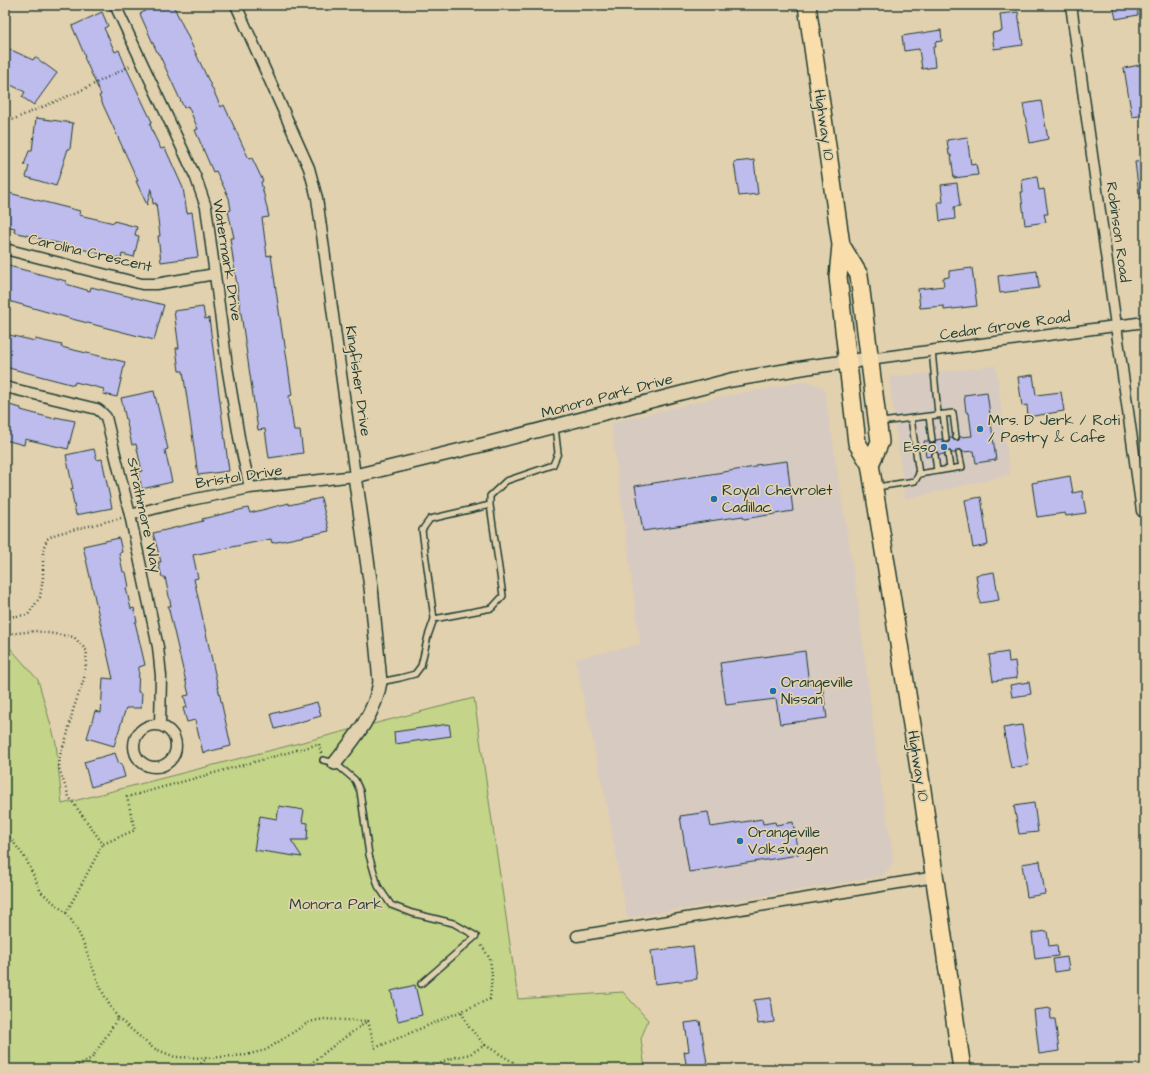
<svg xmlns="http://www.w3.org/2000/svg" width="1150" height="1074" font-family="'Architects Daughter',sans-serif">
	<rect width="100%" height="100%" fill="#e2d1ae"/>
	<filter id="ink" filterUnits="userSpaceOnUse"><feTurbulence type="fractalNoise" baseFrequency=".025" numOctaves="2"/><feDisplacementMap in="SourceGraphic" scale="8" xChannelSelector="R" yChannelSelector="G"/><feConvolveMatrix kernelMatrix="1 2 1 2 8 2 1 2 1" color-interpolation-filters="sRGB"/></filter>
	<g filter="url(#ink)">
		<path fill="#d7cac1" d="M 996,366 L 1010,475 L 905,499 L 889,377 Z
			M 807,381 L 824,388 L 857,594 L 878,765 L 894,861 L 883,876 L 627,918 L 608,811 L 575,659 L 640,644 L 611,423 L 714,398 Z"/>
		<path fill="#c4d488" stroke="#72885e" d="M 5,642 L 38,680 L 56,743 L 62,804 L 474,698 L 518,999 L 623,992 L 648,1020 L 641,1039 L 645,1069 L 5,1069 Z"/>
		<path fill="#bebbed" stroke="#1f3d34" d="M 142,5 L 173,5 L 221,107 L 224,105 L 249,159 L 252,158 L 263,181 L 261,182 L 269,217 L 262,218 L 267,256 L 271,255 L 283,339 L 284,339 L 292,395 L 289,396 L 294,431 L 300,431 L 303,453 L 269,458 L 265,429 L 258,430 L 230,238 L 234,238 L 228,211 L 231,210 L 229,198 L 216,171 L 213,172 L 195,130 L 198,129 L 188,106 L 184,108 L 159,54 L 158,54 L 152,41 L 140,14 L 145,11 Z
			M 1113,5 L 1137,5 L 1138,15 L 1116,19 Z
			M 102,12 L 108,26 L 104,28 L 115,52 L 119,50 L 125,65 L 152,122 L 150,124 L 154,135 L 161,149 L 165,148 L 183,188 L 187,213 L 192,212 L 198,257 L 161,262 L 158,236 L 160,236 L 156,203 L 153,204 L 151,188 L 147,205 L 136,181 L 138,181 L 99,96 L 101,95 L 84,57 L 85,56 L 72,26 Z
			M 1018,12 L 1023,45 L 994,49 L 992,33 L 1002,31 L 1000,14 Z
			M 941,30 L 942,41 L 935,42 L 936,47 L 933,47 L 935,67 L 922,69 L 919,49 L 904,51 L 902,36 Z
			M 5,47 L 33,60 L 35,57 L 57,73 L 34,105 L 22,97 L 25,92 L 5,82 Z
			M 1145,64 L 1145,115 L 1132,117 L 1124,68 Z
			M 1041,101 L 1048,139 L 1030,143 L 1023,104 Z
			M 36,118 L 73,123 L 70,149 L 68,149 L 56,186 L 26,177 L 29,166 L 24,165 L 29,151 L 32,151 Z
			M 967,137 L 971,165 L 976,164 L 978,175 L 954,178 L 951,155 L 949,155 L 947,140 Z
			M 754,160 L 758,194 L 739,196 L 734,162 Z
			M 1145,161 L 1145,193 L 1139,194 L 1135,162 Z
			M 1037,177 L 1039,190 L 1044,189 L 1048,214 L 1044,214 L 1046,222 L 1025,225 L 1021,192 L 1023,192 L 1022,180 Z
			M 957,183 L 960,206 L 954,207 L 955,219 L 940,221 L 938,202 L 943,202 L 941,185 Z
			M 5,192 L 80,211 L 79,215 L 114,223 L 114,221 L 137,227 L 135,235 L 139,236 L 134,257 L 122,254 L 121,259 L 14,232 L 15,228 L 5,226 Z
			M 5,265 L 66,281 L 66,284 L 90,291 L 91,287 L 164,305 L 154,340 L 72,319 L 5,300 Z
			M 972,268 L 977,306 L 944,310 L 944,306 L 920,308 L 918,289 L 944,286 L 943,278 L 949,277 L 949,271 Z
			M 1037,271 L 1039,288 L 1000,293 L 998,276 Z
			M 203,307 L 205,319 L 209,318 L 229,471 L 198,475 L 183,371 L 179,371 L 176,348 L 179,348 L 174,311 Z
			M 5,334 L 35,341 L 35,339 L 62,345 L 61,347 L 125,362 L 117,397 L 103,394 L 104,389 L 75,382 L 74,385 L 5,367 Z
			M 1033,375 L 1036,395 L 1061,392 L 1064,411 L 1028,417 L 1027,405 L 1022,406 L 1018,377 Z
			M 154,391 L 168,449 L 165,450 L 172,482 L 142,489 L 138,472 L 142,471 L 136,444 L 132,445 L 121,398 Z
			M 987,392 L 996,460 L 976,463 L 974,451 L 963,452 L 960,449 L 957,450 L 955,453 L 952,453 L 948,450 L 945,451 L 944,454 L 939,455 L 937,452 L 934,451 L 932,453 L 931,456 L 926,457 L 924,441 L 928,441 L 932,444 L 935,443 L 936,440 L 942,439 L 943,442 L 946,443 L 949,442 L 950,438 L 952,438 L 956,441 L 959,440 L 960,437 L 972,436 L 969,413 L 966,412 L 964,395 Z
			M 5,404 L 21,408 L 21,410 L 32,413 L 55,419 L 55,417 L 75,421 L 68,449 L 25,439 L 24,445 L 5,440 Z
			M 94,449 L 97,460 L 102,459 L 112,508 L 76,515 L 71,489 L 73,489 L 66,455 Z
			M 787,461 L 793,511 L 744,519 L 743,516 L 643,531 L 635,486 L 755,467 L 755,465 Z
			M 1070,476 L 1073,493 L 1082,491 L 1086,513 L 1066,516 L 1065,513 L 1037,517 L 1032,483 Z
			M 981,497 L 988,545 L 973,548 L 965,500 Z
			M 321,498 L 329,531 L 272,543 L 271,539 L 193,555 L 198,578 L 194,579 L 231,746 L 203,753 L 195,720 L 187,722 L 183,708 L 187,707 L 184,696 L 189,695 L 168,606 L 171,606 L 165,577 L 162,577 L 158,562 L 161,562 L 153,533 L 203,521 L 202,519 L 248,508 L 250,513 L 289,503 L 289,505 Z
			M 119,538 L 122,552 L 119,553 L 123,572 L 126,572 L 129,587 L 126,588 L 131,609 L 134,608 L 137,622 L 135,622 L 145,665 L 139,667 L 138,692 L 142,693 L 141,708 L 126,708 L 114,746 L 87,738 L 95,711 L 101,713 L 103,678 L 113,679 L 83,546 Z
			M 994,572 L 999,600 L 980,603 L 976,575 Z
			M 805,651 L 809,684 L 822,683 L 827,718 L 780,724 L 776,699 L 726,705 L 720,663 Z
			M 1008,652 L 1009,662 L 1015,661 L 1017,678 L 993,681 L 989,655 Z
			M 1029,682 L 1031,694 L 1012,697 L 1010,685 Z
			M 317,702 L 321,716 L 275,729 L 271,714 Z
			M 449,724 L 451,736 L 395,744 L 394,732 Z
			M 1022,725 L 1029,765 L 1011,768 L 1003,728 Z
			M 115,753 L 119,764 L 121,763 L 125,777 L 91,787 L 84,762 Z
			M 1034,803 L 1038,832 L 1019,834 L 1014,806 Z
			M 279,806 L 304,810 L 302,822 L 308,823 L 307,840 L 291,840 L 302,857 L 254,850 L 260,816 L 277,819 Z
			M 708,812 L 711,827 L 762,819 L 763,824 L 775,822 L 776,825 L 793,822 L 798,855 L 689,872 L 680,816 Z
			M 1040,861 L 1045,894 L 1027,897 L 1022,864 Z
			M 1047,931 L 1049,946 L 1057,945 L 1058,956 L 1035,959 L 1032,933 Z
			M 693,946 L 697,979 L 655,984 L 651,951 Z
			M 1067,957 L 1069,970 L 1055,972 L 1053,959 Z
			M 415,985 L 422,1015 L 398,1021 L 391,991 Z
			M 771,998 L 774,1022 L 758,1024 L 754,1000 Z
			M 1050,1008 L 1051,1019 L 1055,1019 L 1059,1051 L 1039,1054 L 1034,1010 Z
			M 700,1021 L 708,1069 L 687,1069 L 684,1052 L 689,1051 L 685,1023 Z"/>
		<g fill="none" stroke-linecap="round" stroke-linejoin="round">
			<g stroke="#1f3d34" stroke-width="8">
				<path id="service" d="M 932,350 L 938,414
					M 943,414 L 946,439
					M 929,416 L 932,440
					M 881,422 L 953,413 L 956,437
					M 948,454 L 950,469
					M 935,455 L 937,471
					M 919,474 L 962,467 L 959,453
					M 877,487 L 915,481 L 919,474 L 911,418
					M 434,619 L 422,530 L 430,519 L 490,505
					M 380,682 L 400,678 L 415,674 L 421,666 L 428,636 L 434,619 L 492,608 L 503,596 L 490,505 L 490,496 L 506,481 L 553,465 L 558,453 L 555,427
					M 323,760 L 335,763 L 355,780 L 360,791 L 369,855 L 378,886 L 391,905 L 412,913 L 453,923 L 476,936 L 421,984"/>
			</g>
			<g stroke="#1f3d34" stroke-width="13">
				<path id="minor" d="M 115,5 L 196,178 L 206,207 L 227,366 L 240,443 L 250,488
					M 1071,5 L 1142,511
					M 5,249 L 142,284 L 156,284 L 215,274
					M 869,359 L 1145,322
					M 5,387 L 97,409 L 101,412 L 106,417 L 130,515 L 158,647 L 161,676 L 160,725
					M 130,515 L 176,503 L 250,488 L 355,476 L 317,198 L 309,168 L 236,5
					M134 746a21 21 0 1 1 42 0a21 21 0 1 1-42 0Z
					M 577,936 L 935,877"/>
			</g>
			<g stroke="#1f3d34" stroke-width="16">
				<path id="tertiary" d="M 335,763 C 355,738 375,714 380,682 L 371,587 L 355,476 L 490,443 L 731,380 L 808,367 L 869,359"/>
			</g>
			<g stroke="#1f3d34" stroke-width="20">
				<path id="trunk" d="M 807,5 L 841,245 L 838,277 L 857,443 L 870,464 L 918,762 L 962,1069
					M 841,245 L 859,275 L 880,442 L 870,464"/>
			</g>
			<path stroke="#1f3d34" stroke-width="2.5" stroke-dasharray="1 3" stroke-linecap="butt" d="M 5,123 L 80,91 L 132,65
				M 5,617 L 28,615 L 40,597 L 43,578 L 43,549 L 47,539 L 56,534 L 121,518
				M 5,631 L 8,634 L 35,631 L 74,637 L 87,651 L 84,679 L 73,710 L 67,736 L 60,755 L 59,768 L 69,797 L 103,844 L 135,830 L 127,797 L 319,744 L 321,753
				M 5,831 L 26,859 L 41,892 L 66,913 L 103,844
				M 66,913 C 88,941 91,973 108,1002 C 111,1008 115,1013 118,1018 L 92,1058 L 69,1069
				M 118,1018 L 153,1048 L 175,1057 L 207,1058 L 246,1055 L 266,1050 L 309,1022 L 323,1019 L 367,1021
				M 485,1045 L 513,1062 L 519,1069
				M 195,1069 L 207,1058
				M 304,1069 L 337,1043 L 368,1021 L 375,1048 L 490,999 L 492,974 L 490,959 L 480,943
				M 430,1069 L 449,1059 L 470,1054 L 485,1045 L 469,1027 L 461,1011"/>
			<use href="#service" stroke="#e2d1ae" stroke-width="5"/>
			<use href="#minor" stroke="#e2d1ae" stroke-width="10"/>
			<use href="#tertiary" stroke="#e2d1ae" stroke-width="13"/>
			<use href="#trunk" stroke="#f9deab" stroke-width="17"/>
		</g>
	</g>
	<g fill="#1f6fb2" stroke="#e2d1ae" stroke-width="1.5">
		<circle cx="980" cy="429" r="4"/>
		<circle cx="944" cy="447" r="4"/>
		<circle cx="714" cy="499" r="4"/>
		<circle cx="773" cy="691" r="4"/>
		<circle cx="740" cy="841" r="4"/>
	</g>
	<g text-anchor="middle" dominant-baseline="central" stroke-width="3.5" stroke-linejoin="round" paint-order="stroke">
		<g font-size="15" fill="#1f3d34" stroke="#e2d1ae">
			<text transform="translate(824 125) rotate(82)">Highway 10</text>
			<text transform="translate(1118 232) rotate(82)">Robinson Road</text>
			<text transform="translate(90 253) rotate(13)">Carolina Crescent</text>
			<text transform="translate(227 260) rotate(81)">Watermark Drive</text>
			<text transform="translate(1005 326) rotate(-8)">Cedar Grove Road</text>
			<text transform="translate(358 381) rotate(82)">Kingfisher Drive</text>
			<text transform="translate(607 396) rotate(-15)">Monora Park Drive</text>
			<text transform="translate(239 477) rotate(-9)">Bristol Drive</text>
			<text transform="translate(144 515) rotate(78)">Strathmore Way</text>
			<text transform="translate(918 766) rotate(81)">Highway 10</text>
		</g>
		<g font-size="15" fill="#1f3d34" stroke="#e2d1ae" text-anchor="start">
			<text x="988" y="420">Mrs. D Jerk / Roti<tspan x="988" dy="17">/ Pastry &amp; Cafe</tspan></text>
			<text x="936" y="447" text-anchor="end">Esso</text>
			<text x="722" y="490">Royal Chevrolet<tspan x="722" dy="17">Cadillac</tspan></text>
			<text x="781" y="682">Orangeville<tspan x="781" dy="17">Nissan</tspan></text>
			<text x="748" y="832">Orangeville<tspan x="748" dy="17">Volkswagen</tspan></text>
		</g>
		<g font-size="15" fill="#274538" stroke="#e2d1ae">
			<text x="336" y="904">Monora Park</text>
		</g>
	</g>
	<rect width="1150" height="1074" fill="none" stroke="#e2d1ae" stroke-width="20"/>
	<rect x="10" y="10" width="1130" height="1054" fill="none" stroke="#1f3d34" stroke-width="1.5" filter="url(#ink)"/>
</svg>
